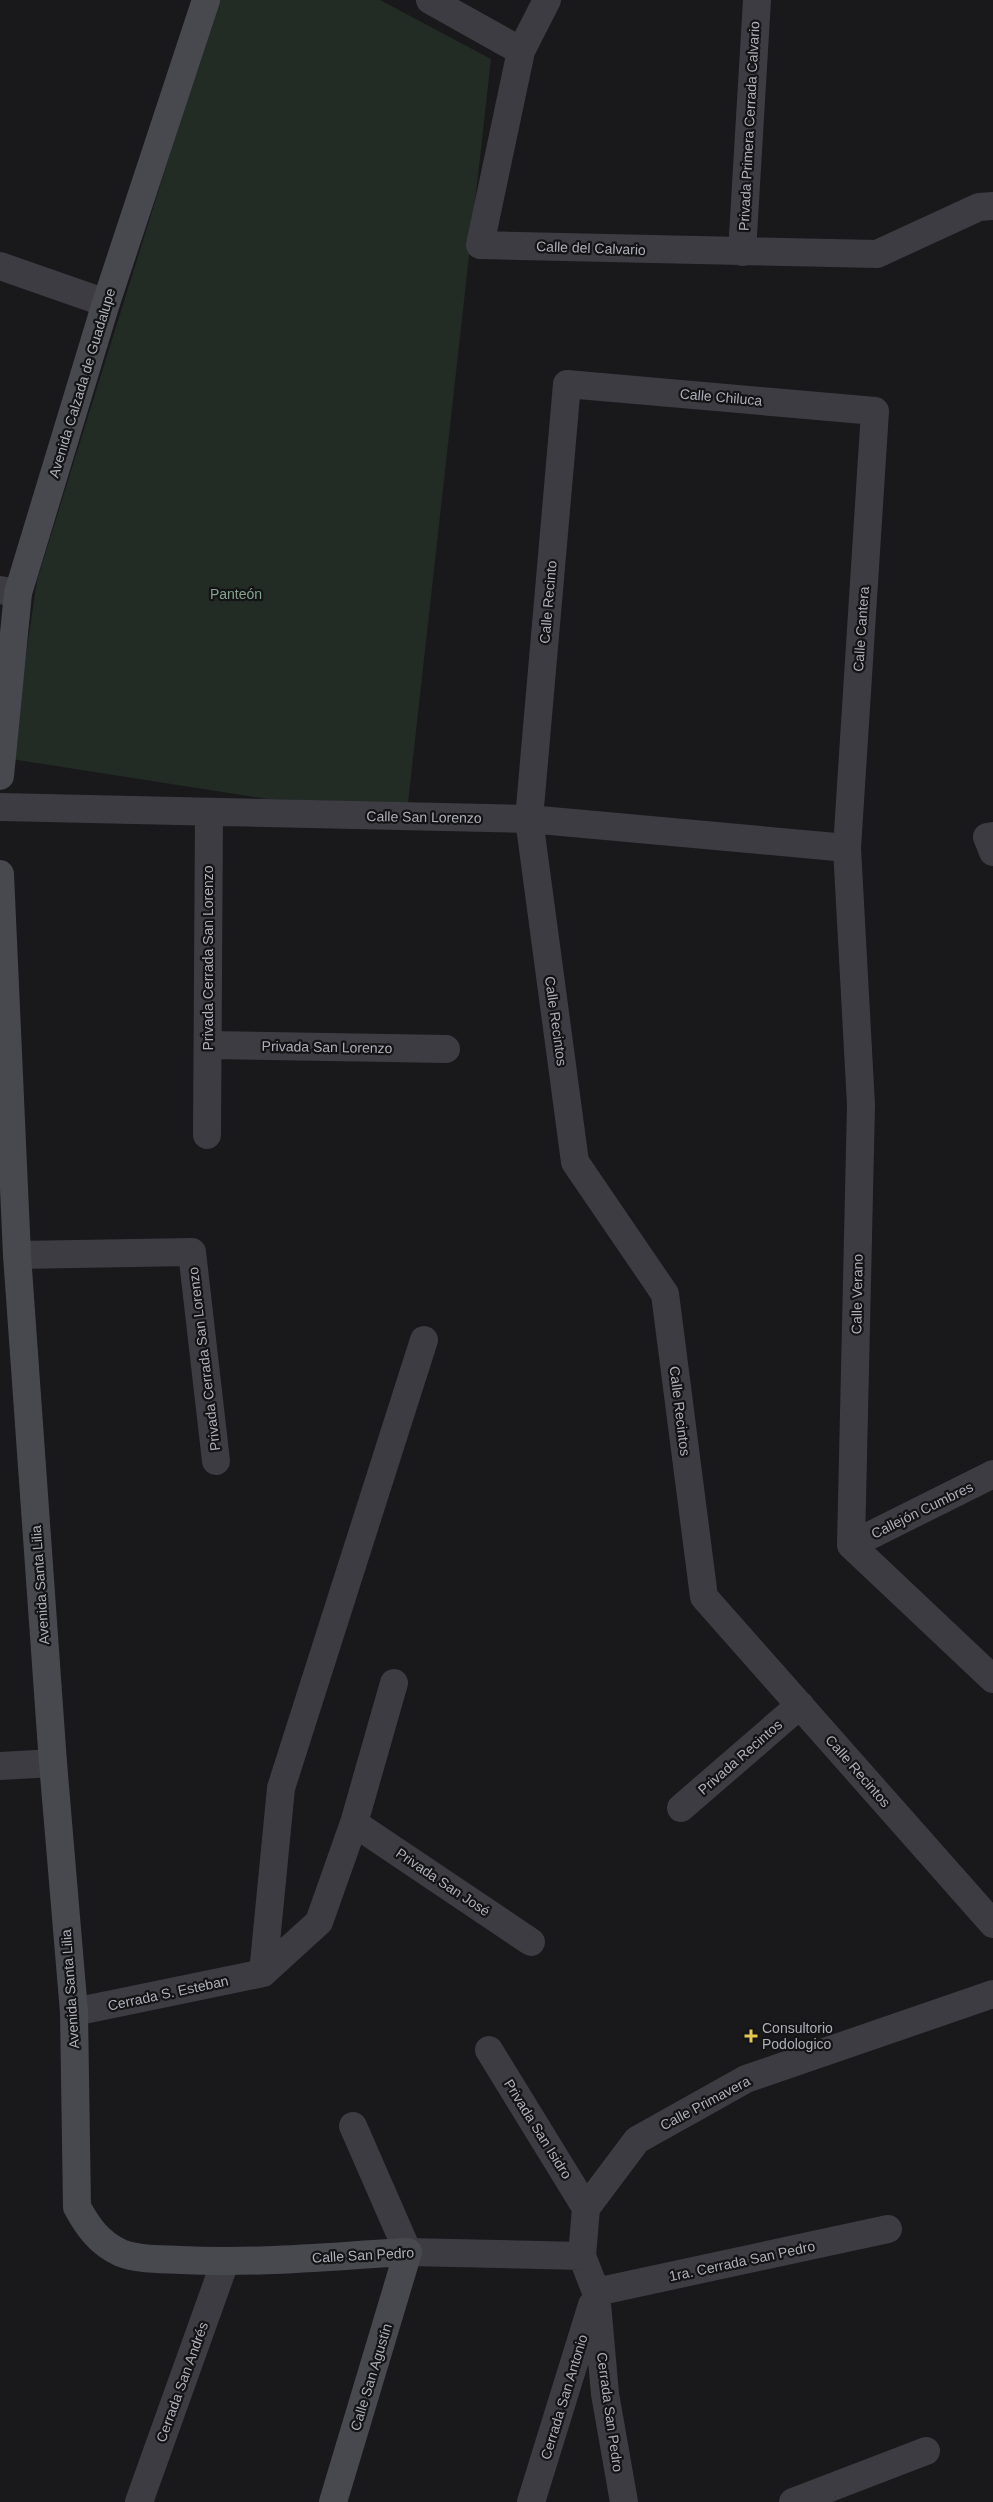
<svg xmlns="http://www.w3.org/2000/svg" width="993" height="2502" font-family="Helvetica,sans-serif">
	<rect width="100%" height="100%" fill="#19191b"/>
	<path fill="#232b25" d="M 218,0 L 380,0 L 491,59 L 408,803 L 267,799 L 11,759 L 37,580 Z"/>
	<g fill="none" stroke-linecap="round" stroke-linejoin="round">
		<path stroke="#3c3c42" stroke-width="28" d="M 430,0 L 521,51
			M 547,0 L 521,51 L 480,245 L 877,254 L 979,207 L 993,206
			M 742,252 L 757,0
			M 0,266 L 106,303
			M 0,590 L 18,593
			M 0,807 L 529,819 L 847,848
			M 993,836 L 987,837 L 993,852
			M 208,1045 L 446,1049
			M 207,1135 L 209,812
			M 17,1255 L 192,1252 L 216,1461
			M 851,1545 L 993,1474
			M 993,1679 L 851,1545 L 861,1105 L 847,848 L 875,411 L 567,384 L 529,819 L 575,1162 L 665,1294 L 704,1597 L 993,1924
			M 0,1766 L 53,1763
			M 681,1808 L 800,1705
			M 354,1823 L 531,1942
			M 263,1973 L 281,1788 L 424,1340
			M 263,1973 L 319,1922 L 354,1823 L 394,1683
			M 74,2012 L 263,1973
			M 489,2050 L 586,2208
			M 353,2126 L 408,2252 L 582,2256
			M 596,2292 L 888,2229
			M 139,2502 L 225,2262
			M 531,2502 L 592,2305
			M 624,2502 L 605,2394 L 596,2292 L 582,2256 L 586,2208 L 637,2140 L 746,2079 L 993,1994
			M 793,2502 L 926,2451"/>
		<path stroke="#48494f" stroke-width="28" d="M 0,776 L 18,593 L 106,303 L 206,0
			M 0,874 L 17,1255 L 53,1763 L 74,2012 L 77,2207 C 88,2227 99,2243 121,2253 C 139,2260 161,2259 181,2260 C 256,2264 333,2256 408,2252 L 333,2502"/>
	</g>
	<path fill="#e3c949" stroke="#141416" stroke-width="2" d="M748.5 2028.5h5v5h5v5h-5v5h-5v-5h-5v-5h5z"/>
	<g text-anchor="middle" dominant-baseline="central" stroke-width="4.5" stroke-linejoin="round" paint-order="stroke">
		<g font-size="14" fill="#adaeb9" stroke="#141416">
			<text transform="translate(749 126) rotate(-87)">Privada Primera Cerrada Calvario</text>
			<text transform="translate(591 248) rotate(2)">Calle del Calvario</text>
			<text transform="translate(82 383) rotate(-73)">Avenida Calzada de Guadalupe</text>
			<text transform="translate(721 397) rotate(5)">Calle Chiluca</text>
			<text transform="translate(548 602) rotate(-85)">Calle Recinto</text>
			<text transform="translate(861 629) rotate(-86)">Calle Cantera</text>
			<text transform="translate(424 817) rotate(1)">Calle San Lorenzo</text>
			<text transform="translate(208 958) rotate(-90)">Privada Cerrada San Lorenzo</text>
			<text transform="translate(556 1021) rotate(82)">Calle Recintos</text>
			<text transform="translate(327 1047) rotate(1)">Privada San Lorenzo</text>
			<text transform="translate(857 1294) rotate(-89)">Calle Verano</text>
			<text transform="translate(204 1359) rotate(-97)">Privada Cerrada San Lorenzo</text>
			<text transform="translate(680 1411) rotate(83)">Calle Recintos</text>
			<text transform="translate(922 1510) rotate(-26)">Callejón Cumbres</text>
			<text transform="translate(40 1585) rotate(-94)">Avenida Santa Lilia</text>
			<text transform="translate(740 1757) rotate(-41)">Privada Recintos</text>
			<text transform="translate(858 1771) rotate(49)">Calle Recintos</text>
			<text transform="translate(443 1882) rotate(34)">Privada San José</text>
			<text transform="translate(70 1989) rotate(-94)">Avenida Santa Lilia</text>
			<text transform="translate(168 1993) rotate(-12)">Cerrada S. Esteban</text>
			<text transform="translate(705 2103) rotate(-28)">Calle Primavera</text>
			<text transform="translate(538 2129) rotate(58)">Privada San Isidro</text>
			<text transform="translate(363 2255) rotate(-3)">Calle San Pedro</text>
			<text transform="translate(742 2261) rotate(-12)">1ra. Cerrada San Pedro</text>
			<text transform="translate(371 2377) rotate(-73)">Calle San Agustín</text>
			<text transform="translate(182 2382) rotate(-70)">Cerrada San Andrés</text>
			<text transform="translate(564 2397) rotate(-73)">Cerrada San Antonio</text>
			<text transform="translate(610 2412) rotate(82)">Cerrada San Pedro</text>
		</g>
		<g font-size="14" fill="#85a28c" stroke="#141416">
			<text x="236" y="594">Panteón</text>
		</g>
		<g font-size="14" fill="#adaeb9" stroke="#141416" text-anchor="start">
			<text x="762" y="2028">Consultorio<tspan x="762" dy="16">Podologico</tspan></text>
		</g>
	</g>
</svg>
